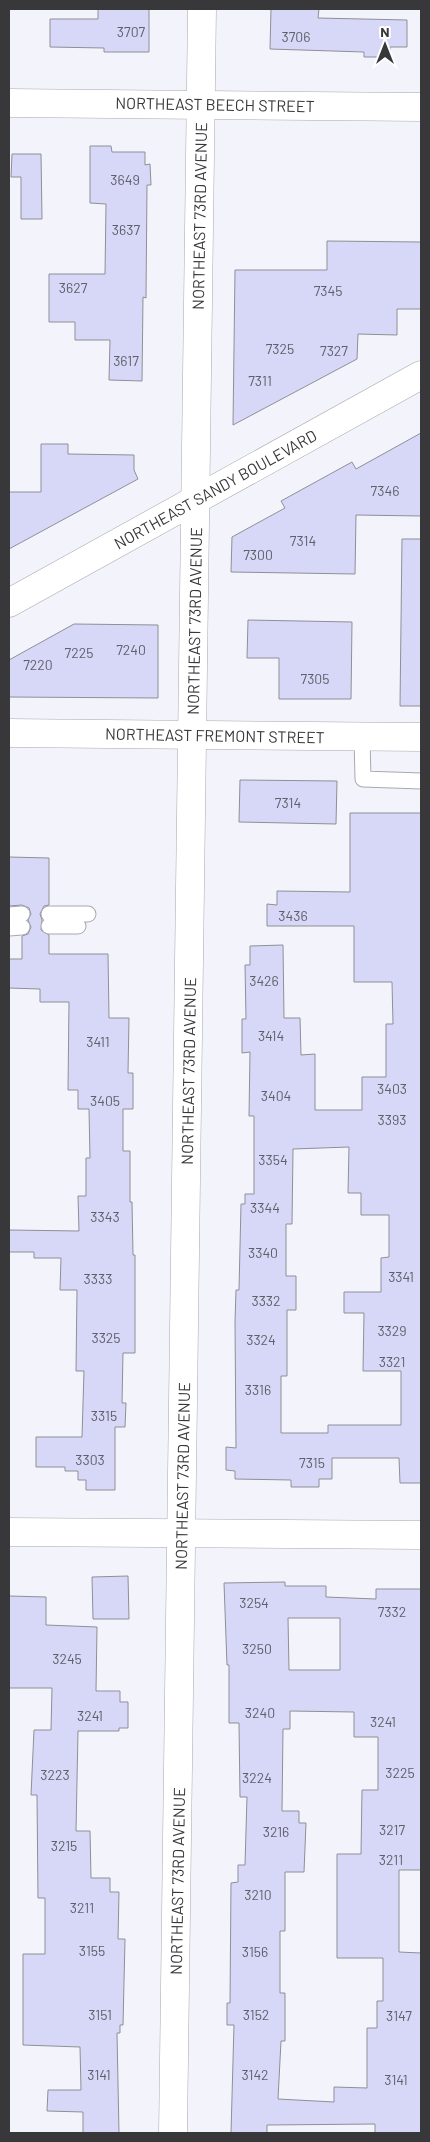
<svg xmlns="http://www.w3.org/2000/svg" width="430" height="2142" font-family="Barlow,sans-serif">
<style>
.building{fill:#d7d8f8;stroke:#8f8f96;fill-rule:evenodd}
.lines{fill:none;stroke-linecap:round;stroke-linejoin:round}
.service-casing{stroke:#a8a8b0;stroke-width:17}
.minor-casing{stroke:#a8a8b0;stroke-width:29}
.tertiary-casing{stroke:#a8a8b0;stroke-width:29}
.primary-casing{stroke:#a8a8b0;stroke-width:29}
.service{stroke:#fff;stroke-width:15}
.minor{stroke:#fff;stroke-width:28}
.tertiary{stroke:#fff;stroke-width:28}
.primary{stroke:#fff;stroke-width:28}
.labels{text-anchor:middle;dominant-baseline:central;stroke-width:5;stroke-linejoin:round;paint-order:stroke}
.number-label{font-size:14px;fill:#60606a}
.street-label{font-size:16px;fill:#38383b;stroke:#fff}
</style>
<rect width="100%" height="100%" fill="#f3f3fb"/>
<g class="building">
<polygon points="98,9 149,9 149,52 104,52 104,48 50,47 50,19 98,19"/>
<polygon points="271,9 319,9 318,18 407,20 407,47 390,47 390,57 364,57 364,52 270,49"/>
<polygon points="90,146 111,146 112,152 145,152 145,165 150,164 151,185 147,185 146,298 143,297 142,381 109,380 110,340 75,340 75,322 49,322 49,274 105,274 106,204 90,203"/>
<polygon points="12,154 41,154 42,219 21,219 21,177 11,177"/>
<polygon points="327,241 421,242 421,309 397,309 397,335 358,334 357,359 233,425 235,270 327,270"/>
<polygon points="421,433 421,516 356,515 355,574 231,572 232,537 285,508 281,501 352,462 356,469"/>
<polygon points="41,444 68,444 68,454 134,455 134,470 138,479 9,549 9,492 41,492"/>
<polygon points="402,539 421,539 421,706 400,706"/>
<polygon points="248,620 352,622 351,699 279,699 279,658 247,658"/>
<polygon points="74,624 158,625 158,698 9,697 9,660"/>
<polygon points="240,780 337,781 336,824 239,822"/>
<path d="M350 813H421V1483H400L399 1458H332V1479H319V1487H291V1480L235 1479V1471L226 1470V1447L236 1448 235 1322 236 1290H239L241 1204H245V1194H254V1116H249L250 1052 242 1053V1019H246L245 965H250V946L283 945 284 1018H300L301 1055 315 1054V1110H362V1077H386V1024H393L392 982H354V926H267V904L277 905V891L350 892ZM349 1147 348 1193H361V1215H389V1257L381 1258V1292H344V1313H364L363 1371H401V1425H328V1433H281V1376H287V1310H296V1276H286V1224H292L293 1149Z"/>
<polygon points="9,857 49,858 49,905 44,906 40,914 42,920 41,930 49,935 49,954 108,954 109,1018 129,1018 128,1073 133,1073 133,1109 123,1109 123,1151 130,1151 130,1202 132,1202 133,1255 135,1255 135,1353 123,1353 122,1403 126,1403 125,1427 115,1427 115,1490 86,1490 86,1480 78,1480 78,1471 65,1471 65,1467 36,1467 36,1437 82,1437 84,1371 76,1371 77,1290 60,1290 61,1258 34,1258 34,1252 9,1252 9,1230 79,1231 78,1196 86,1196 86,1158 90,1158 89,1109 78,1109 78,1090 68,1090 69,1002 40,1002 40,989 9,988 9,959 22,959 22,936 28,934 31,927 28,920 31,914 29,908 22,905 9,906"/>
<polygon points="128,1576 129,1619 93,1619 92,1577"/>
<path d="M285 1582V1586H326V1597L376 1599V1589H421V1870H399V1952L421 1953V2133H375V2124L267 2125V2133H231L234 2025H227V2003H230L231 1883 238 1882V1865H245L247 1797H240L239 1723H229V1665H227L224 1583ZM288 1618H340V1670H289ZM290 1711 354 1712V1737H378V1790H362L361 1854H337V1958H383V2001H377V2028H367V2088L334 2087V2102L278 2099 281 2041H285V1993H280V1931H285V1872H304L306 1823H299V1811H282L283 1729H290Z"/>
<polygon points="9,1596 46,1597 46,1625 97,1627 96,1691 120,1691 120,1702 128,1702 128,1728 119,1728 119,1731 78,1731 76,1831 90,1831 91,1878 110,1878 110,1892 119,1892 118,1939 125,1939 123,2025 120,2025 120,2033 117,2033 119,2133 83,2133 83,2112 47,2111 48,2090 81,2090 80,2047 23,2045 23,1954 45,1954 45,1898 38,1898 37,1795 31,1795 34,1730 51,1730 52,1688 9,1688"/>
</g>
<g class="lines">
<g class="service-casing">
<g id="service">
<polyline points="362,737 363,779 421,781"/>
<polyline points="49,914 88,914"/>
<polyline points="9,915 22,914"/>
<polyline points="49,926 78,926"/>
<polyline points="9,928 22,927"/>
</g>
</g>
<g class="minor-casing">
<g id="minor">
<polyline points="9,103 421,107"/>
<polyline points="9,1532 421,1535"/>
<polyline points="173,2133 202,9"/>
</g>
</g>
<g class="tertiary-casing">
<polyline id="tertiary" points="9,733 421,737"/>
</g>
<g class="primary-casing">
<polyline id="primary" points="9,603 421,375"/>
</g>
<use href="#service" class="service"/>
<use href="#minor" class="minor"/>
<use href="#tertiary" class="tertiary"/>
<use href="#primary" class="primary"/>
</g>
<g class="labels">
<g class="number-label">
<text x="131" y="31">3707</text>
<text x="296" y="36">3706</text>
<text x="125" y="179">3649</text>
<text x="126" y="229">3637</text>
<text x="73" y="287">3627</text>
<text x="328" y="290">7345</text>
<text x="280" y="348">7325</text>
<text x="334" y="350">7327</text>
<text x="126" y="360">3617</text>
<text x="260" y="380">7311</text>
<text x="385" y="490">7346</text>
<text x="303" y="540">7314</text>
<text x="258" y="554">7300</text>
<text x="131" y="649">7240</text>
<text x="79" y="652">7225</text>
<text x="38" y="664">7220</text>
<text x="315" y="678">7305</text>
<text x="288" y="802">7314</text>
<text x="293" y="915">3436</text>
<text x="264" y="980">3426</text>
<text x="271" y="1035">3414</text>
<text x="98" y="1041">3411</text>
<text x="392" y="1088">3403</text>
<text x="276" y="1095">3404</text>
<text x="105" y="1100">3405</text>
<text x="392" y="1119">3393</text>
<text x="273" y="1159">3354</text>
<text x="265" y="1207">3344</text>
<text x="105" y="1216">3343</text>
<text x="263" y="1252">3340</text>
<text x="401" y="1276">3341</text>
<text x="98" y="1278">3333</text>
<text x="266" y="1300">3332</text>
<text x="392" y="1330">3329</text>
<text x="106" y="1337">3325</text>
<text x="261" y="1339">3324</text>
<text x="392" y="1361">3321</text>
<text x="258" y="1389">3316</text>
<text x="104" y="1415">3315</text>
<text x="90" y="1459">3303</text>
<text x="312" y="1462">7315</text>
<text x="254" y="1602">3254</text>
<text x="392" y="1611">7332</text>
<text x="257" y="1648">3250</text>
<text x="67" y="1658">3245</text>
<text x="260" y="1712">3240</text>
<text x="90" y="1715">3241</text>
<text x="383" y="1721">3241</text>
<text x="400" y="1772">3225</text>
<text x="55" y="1774">3223</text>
<text x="257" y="1777">3224</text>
<text x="392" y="1829">3217</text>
<text x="276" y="1831">3216</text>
<text x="64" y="1845">3215</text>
<text x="391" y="1859">3211</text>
<text x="258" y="1894">3210</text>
<text x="82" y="1907">3211</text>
<text x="92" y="1950">3155</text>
<text x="255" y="1951">3156</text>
<text x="100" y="2014">3151</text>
<text x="256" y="2014">3152</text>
<text x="399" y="2015">3147</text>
<text x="99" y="2074">3141</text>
<text x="255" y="2074">3142</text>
<text x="396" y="2079">3141</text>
</g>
<g class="street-label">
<text transform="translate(215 104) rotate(1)">NORTHEAST BEECH STREET</text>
<text transform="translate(199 216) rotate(-89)">NORTHEAST 73RD AVENUE</text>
<text transform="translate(215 489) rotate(-29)">NORTHEAST SANDY BOULEVARD</text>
<text transform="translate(194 621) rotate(-89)">NORTHEAST 73RD AVENUE</text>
<text transform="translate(215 735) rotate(1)">NORTHEAST FREMONT STREET</text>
<text transform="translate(188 1071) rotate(-89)">NORTHEAST 73RD AVENUE</text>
<text transform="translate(182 1476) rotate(-89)">NORTHEAST 73RD AVENUE</text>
<text transform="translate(177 1881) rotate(-89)">NORTHEAST 73RD AVENUE</text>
</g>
</g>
<rect width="430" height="2142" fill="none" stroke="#38383b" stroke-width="20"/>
<g transform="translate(385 45)" stroke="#ffffff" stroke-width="4" paint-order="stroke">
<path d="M0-4L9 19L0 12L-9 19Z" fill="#38383b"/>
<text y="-8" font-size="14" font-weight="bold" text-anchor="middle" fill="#38383b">N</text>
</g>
</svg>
